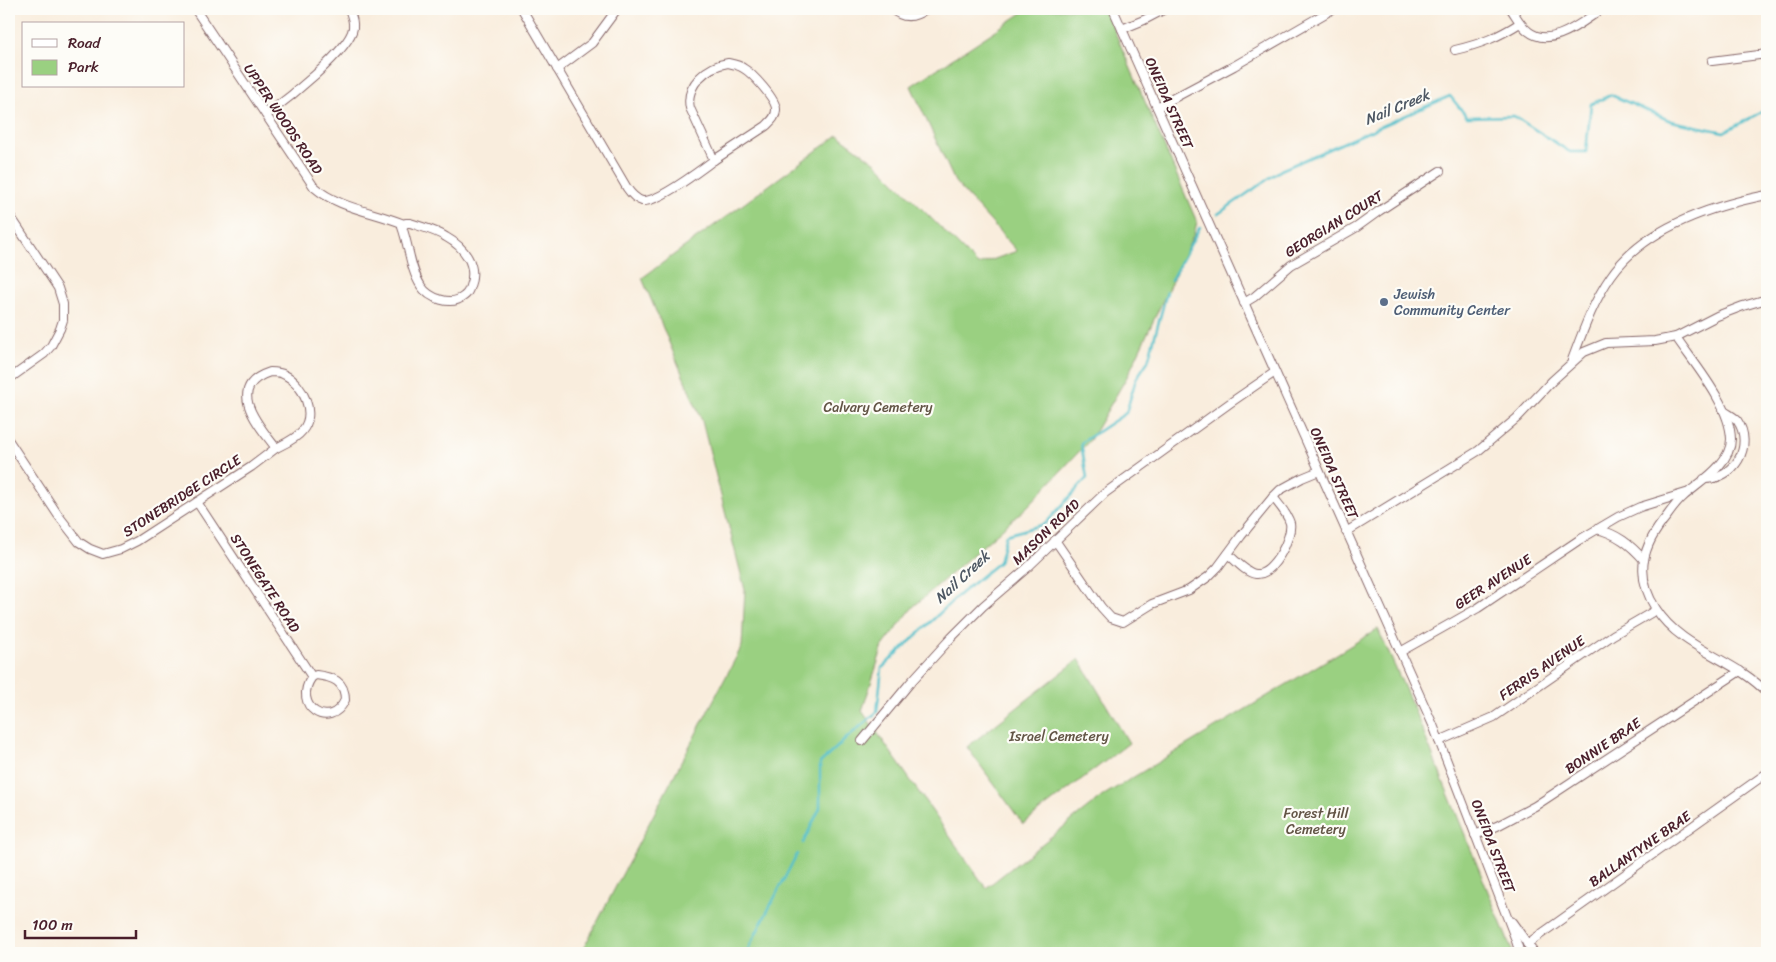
<svg xmlns="http://www.w3.org/2000/svg" width="1776" height="962" font-family="Sriracha,sans-serif">
<style>
.green{fill:#9ad081;stroke:#727856}
.lines{fill:none;stroke-linecap:round;stroke-linejoin:round}
.stream{stroke:#53c0cb;stroke-width:2.5}
.minor-casing{stroke:#876769;stroke-width:10}
.minor{stroke:#fff;stroke-width:8}
.service-dot{fill:#5c6f8a;stroke:#fdfcf7;stroke-width:2}
.labels{text-anchor:middle;dominant-baseline:central;stroke-width:4.5;stroke-linejoin:round;paint-order:stroke}
.street-label{font-size:14px;fill:#4a1f2b;stroke:#fdfcf7}
.service-label{font-size:14px;fill:#4e5e75;stroke:#fdfcf7;text-anchor:start}
.park-label{font-size:14px;fill:#625445;stroke:#fdfcf7}
.water-label{font-size:15px;font-style:italic;fill:#4d5763;stroke:#fdfcf7}
</style>
<rect width="100%" height="100%" fill="#fdfcf7"/>
<filter id="ink" filterUnits="userSpaceOnUse"><feTurbulence type="fractalNoise" baseFrequency=".02" numOctaves="2"/><feDisplacementMap in="SourceGraphic" scale="10" xChannelSelector="R" yChannelSelector="G"/><feConvolveMatrix kernelMatrix="1 2 1 2 8 2 1 2 1" color-interpolation-filters="sRGB"/></filter>
<filter id="wash" filterUnits="userSpaceOnUse"><feTurbulence type="fractalNoise" baseFrequency=".0096" numOctaves="4" result="noise"/><feDisplacementMap in="SourceGraphic" scale="20" xChannelSelector="R" yChannelSelector="G"/><feGaussianBlur stdDeviation="1.12" result="paint"/><feColorMatrix in="noise" values="0 0 0 0 0 0 0 0 0 0 0 0 0 0 0 0 0 1.4 0 .05"/><feComposite in="paint" operator="in"/></filter>
<g filter="url(#wash)">
<rect width="100%" height="100%" fill="#f9eddd"/>
<g class="green">
<polygon points="1028,9 1105,9 1197,222 1194,234 1128,375 1090,440 1027,507 913,607 883,646 862,711 986,888 1104,795 1378,629 1411,702 1513,953 581,953 742,646 745,590 702,421 642,278 838,135 877,164 978,265 1017,251 955,182 911,86"/>
<polygon points="1079,659 1129,743 1023,824 967,747"/>
</g>
<g class="lines">
<g class="stream">
<polyline points="1218,214 1281,170 1450,96 1467,117 1514,116 1570,152 1586,152 1591,104 1611,95 1671,121 1724,132 1767,109"/>
<polyline points="1171,280 1200,227"/>
<polyline points="803,843 820,808 820,763 848,737 877,712 882,668 961,593 999,562 1006,535 1045,524 1087,478 1081,443 1126,413 1136,379 1148,361 1167,292"/>
<polyline points="746,953 797,854"/>
</g>
</g>
</g>
<g filter="url(#ink)">
<g class="lines">
<g class="minor-casing">
<g id="minor">
<path d="M195 9 314 187C338 208 375 212 404 224"/>
<path d="M522 9 627 188C631 194 636 199 642 201 658 203 700 170 714 160"/>
<path d="M892 9C903 19 914 18 926 9"/>
<polyline points="1113,9 1433,725 1514,935 1520,953"/>
<path d="M1511 9C1516 16 1520 25 1528 31 1551 50 1583 21 1602 9"/>
<polyline points="1122,29 1144,20 1165,9"/>
<path d="M1455 50C1481 44 1498 37 1520 23"/>
<polyline points="1712,61 1767,54"/>
<path d="M728 63C733 64 739 65 743 68 752 73 777 100 776 110 776 117 771 121 766 126L714 160 690 108C685 85 707 66 728 63Z"/>
<polyline points="557,69 592,43 617,9"/>
<polyline points="1157,107 1234,66 1333,9"/>
<path d="M266 115C285 101 350 50 353 28 354 21 351 14 349 9"/>
<polyline points="9,214 58,288 63,304 63,320 60,329 51,346 44,354 9,379"/>
<path d="M406 223H410C422 227 435 230 446 237 464 247 478 265 470 286 469 290 467 294 464 296 451 307 429 298 421 286 410 269 409 246 402 227Z"/>
<polyline points="1244,303 1254,297 1291,265 1357,227 1379,211 1440,171"/>
<path d="M1676 337C1695 365 1730 405 1731 439 1731 464 1700 482 1684 496 1677 502 1672 509 1667 516 1642 546 1634 574 1656 609 1682 650 1736 659 1767 693"/>
<path d="M1572 360C1583 331 1593 302 1611 276 1645 227 1711 206 1767 195"/>
<path d="M270 372C275 372 280 372 285 375 303 384 317 414 302 431 296 439 284 444 276 448 259 426 224 387 270 372Z"/>
<polyline points="9,441 58,515 79,542 90,549 103,554 121,549 137,541 251,467 276,448"/>
<path d="M1704 479C1734 480 1755 446 1737 420 1733 416 1728 414 1724 411"/>
<polyline points="197,502 312,677"/>
<path d="M1597 529C1617 534 1630 544 1644 560"/>
<polyline points="1346,532 1478,451 1517,418 1552,381 1584,352 1606,343 1655,341 1676,337 1717,316 1743,306 1767,299"/>
<polyline points="1055,540 1101,607 1111,618 1123,622 1152,604 1189,590 1208,577 1218,567 1241,536 1273,497 1280,490 1302,478 1319,471"/>
<path d="M1228 554C1236 561 1246 573 1256 574 1273 576 1293 536 1290 523 1287 513 1279 505 1273 497"/>
<polyline points="1400,652 1478,608 1579,540 1618,517 1640,507 1686,493"/>
<path d="M316 675C333 677 345 681 345 700 330 732 291 706 312 677Z"/>
<polyline points="862,741 910,683 951,638 983,606 1027,568 1105,493 1230,403 1275,372"/>
<polyline points="1439,741 1494,717 1613,635 1656,610"/>
<polyline points="1475,835 1497,826 1535,806 1740,671"/>
<polyline points="1512,922 1534,953"/>
<polyline points="1527,944 1767,773"/>
</g>
</g>
<use href="#minor" class="minor"/>
</g>
</g>
<circle class="service-dot" cx="1384" cy="302" r="5"/>
<g class="labels">
<g class="street-label">
<text transform="translate(1169 103) rotate(66)">ONEIDA STREET</text>
<text transform="translate(283 119) rotate(56)">UPPER WOODS ROAD</text>
<text transform="translate(1334 224) rotate(-32)">GEORGIAN COURT</text>
<text transform="translate(1334 473) rotate(66)">ONEIDA STREET</text>
<text transform="translate(182 496) rotate(-33)">STONEBRIDGE CIRCLE</text>
<text transform="translate(1046 532) rotate(-44)">MASON ROAD</text>
<text transform="translate(1493 582) rotate(-33)">GEER AVENUE</text>
<text transform="translate(265 583) rotate(57)">STONEGATE ROAD</text>
<text transform="translate(1542 668) rotate(-35)">FERRIS AVENUE</text>
<text transform="translate(1603 746) rotate(-34)">BONNIE BRAE</text>
<text transform="translate(1493 846) rotate(69)">ONEIDA STREET</text>
<text transform="translate(1640 849) rotate(-35)">BALLANTYNE BRAE</text>
</g>
<g class="service-label">
<text x="1394" y="294">Jewish<tspan x="1394" dy="16">Community Center</tspan></text>
</g>
<g class="park-label">
<text x="878" y="407">Calvary Cemetery</text>
<text x="1059" y="736">Israel Cemetery</text>
<text x="1316" y="813">Forest Hill<tspan x="1316" dy="16">Cemetery</tspan></text>
</g>
<g class="water-label">
<text transform="translate(1397 107) rotate(-23)">Nail Creek</text>
<text transform="translate(962 577) rotate(-43)">Nail Creek</text>
</g>
</g>
<rect width="1776" height="962" fill="none" stroke="#fdfcf7" stroke-width="30"/>
<rect x="22" y="22" width="162" height="65" fill="#fdfcf7" stroke="#b5a4a5"/>
<rect x="32" y="39" width="25" height="8" fill="#ffffff" stroke="#b5a4a5"/>
<text x="68" y="48" font-size="15" fill="#4a1f2b">Road</text>
<rect x="32" y="60" width="25" height="15" fill="#9ad081" stroke="#b5a4a5"/>
<text x="68" y="72" font-size="15" fill="#4a1f2b">Park</text>
<path d="M25 930v8h111v-8" fill="none" stroke="#4a1f2b" stroke-width="2.5"/>
<text x="32" y="930" font-size="15" fill="#4a1f2b" stroke="#fdfcf7" stroke-width="4" paint-order="stroke">100 m</text>
</svg>
